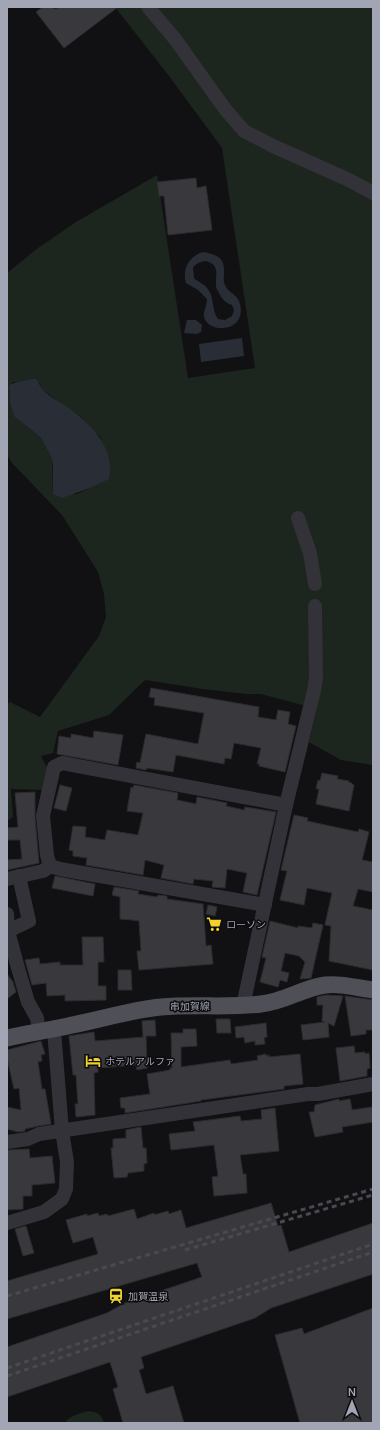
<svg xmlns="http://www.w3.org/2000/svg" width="380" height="1430" font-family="Manrope,'Noto Sans JP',sans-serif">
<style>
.green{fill:#1d251f;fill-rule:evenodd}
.water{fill:#282d36;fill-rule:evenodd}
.building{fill:#39393d;stroke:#2c2b2f}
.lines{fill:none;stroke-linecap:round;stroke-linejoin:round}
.minor{stroke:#323238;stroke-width:14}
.major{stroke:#4e4f57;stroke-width:17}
.rail{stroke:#494a51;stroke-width:3;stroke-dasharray:5 4;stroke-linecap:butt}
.labels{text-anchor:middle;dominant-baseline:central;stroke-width:3;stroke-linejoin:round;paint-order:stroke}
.poi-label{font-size:10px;fill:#a2a5b3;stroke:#0c0c0e;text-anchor:start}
.street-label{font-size:10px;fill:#a2a5b3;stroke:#0c0c0e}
</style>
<rect width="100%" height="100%" fill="#111113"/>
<g class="green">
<path d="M115 7H373V765L341 760 309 742 317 709 261 694H246L203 689 145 680 109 715 58 731 53 753 41 756 48 769 43 790 11 789 13 817 7 821V705L10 702 40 717 99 636 106 617 104 594 98 572 62 515 12 463 7 455V273L38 248 76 222 157 175 188 378 255 368 222 148 169 76ZM30 379 39 383 44 391 81 417 100 437 107 453 90 488 77 494H53L52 459 41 438 20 421 10 401 9 386 13 382 18 383Z"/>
<path d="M88 1411C97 1412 102 1414 104 1423H65C69 1415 80 1414 88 1411Z"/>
</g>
<g class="water">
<path d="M203 252C217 255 225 257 224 273 224 277 223 282 225 285 228 293 238 294 240 304 247 333 208 334 204 317 203 312 207 305 207 299L198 290 186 283C182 269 189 256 203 252ZM205 261C221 264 215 275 216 287 217 291 220 294 222 298 225 302 227 303 232 305L234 310 232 316 225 320 218 319C211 309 215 297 207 288 204 284 198 282 194 278L193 267 198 263Z"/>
<polygon points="187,320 196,320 202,325 201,332 197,334 184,333"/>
<polygon points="242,338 244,356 201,362 199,344"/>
<path d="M30 379H36C39 383 41 388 45 392 50 397 59 401 66 406 89 422 116 447 109 479L90 488 62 498 53 494V467L52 459 41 438 14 416 10 401 9 386 11 384Z"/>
</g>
<g class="building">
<polygon points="43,7 50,7 56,9 59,7 118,7 64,48 36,12"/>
<polygon points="196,178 197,188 206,186 212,230 168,235 164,196 159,196 157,182"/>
<polygon points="151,688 259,707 258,717 276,720 278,710 290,712 288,724 296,726 285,772 259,766 260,764 257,764 261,748 234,743 231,759 225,758 224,764 176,755 173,772 147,768 146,770 136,768 137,762 140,763 146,734 198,744 204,713 154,705 155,698 149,697"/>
<polygon points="94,731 123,735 118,765 57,754 59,736 71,738 71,734 93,738"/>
<polygon points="322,773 338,776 337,779 349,781 348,782 352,783 351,784 354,785 349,811 316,804 319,789 316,789 318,780 320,781"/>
<polygon points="60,785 72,788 66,811 54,808"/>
<polygon points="134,785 178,793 177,800 196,804 197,797 227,803 226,806 244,810 245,807 276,812 257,895 243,892 247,873 227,869 225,888 212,887 213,881 194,879 193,884 161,878 164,865 145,860 143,875 86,865 87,858 73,856 73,851 69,850 73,826 86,827 85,837 105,840 107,830 138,835 143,813 127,811 131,787 133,788"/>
<polygon points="35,792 35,817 39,863 7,870 7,860 22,859 20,840 7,840 7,828 18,827 15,793"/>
<polygon points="294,815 308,818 307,821 358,832 359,829 369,832 362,860 373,862 373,892 358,889 353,906 373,910 373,970 329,961 331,926 325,925 332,893 307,888 304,905 280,900 287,871 281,870"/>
<polygon points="55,876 95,884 93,896 52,888"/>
<polygon points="114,887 139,891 138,894 157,897 158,895 167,896 167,899 203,904 206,946 211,945 213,964 139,970 137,951 141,951 139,921 132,920 120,919 120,897 112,895"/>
<polygon points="208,905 217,907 215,916 206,914"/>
<polygon points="270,921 298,928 298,926 312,928 313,923 323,925 311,978 300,979 305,962 299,956 285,953 281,971 289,973 287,982 280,980 278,987 260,982 266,958 262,957"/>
<polygon points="82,937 103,937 104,962 98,962 98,986 106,986 106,1000 65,1001 65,995 47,996 46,983 32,985 25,960 39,958 40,964 60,962 60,965 83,965"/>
<polygon points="118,970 131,970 132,990 118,990"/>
<polygon points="7,974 13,982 16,992 7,999"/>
<polygon points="326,995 343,996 334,1026 328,1023 329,1037 303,1040 301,1025 325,1022 322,1021 323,1005 317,1005 317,997"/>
<polygon points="345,996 373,1000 373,1030 366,1030 366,1034 351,1036"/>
<polygon points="216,1019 230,1019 231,1033 217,1033"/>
<polygon points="155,1020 156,1036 146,1036 147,1068 137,1070 136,1065 98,1068 98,1072 94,1073 95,1115 76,1117 75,1104 78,1104 76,1075 73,1075 69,1036 94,1032 95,1041 144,1037 143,1037 142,1021"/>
<polygon points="266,1023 267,1037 264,1038 265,1044 255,1045 255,1041 245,1043 244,1037 236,1038 235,1027"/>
<polygon points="183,1029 196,1029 197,1046 181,1047 181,1067 230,1060 231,1064 258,1060 257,1056 266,1054 266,1056 269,1055 269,1057 300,1054 303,1084 284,1086 284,1089 201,1100 201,1101 125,1113 125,1108 121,1108 120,1098 150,1094 147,1074 170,1070 170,1068 172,1068 171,1033 183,1033"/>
<polygon points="41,1041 45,1054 41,1055 42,1061 38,1062 42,1089 45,1089 51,1124 38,1126 25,1129 25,1131 18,1132 7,1129 7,1107 21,1110 19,1088 14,1089 7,1058 7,1050"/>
<polygon points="354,1046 355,1053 365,1052 365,1054 369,1053 370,1068 367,1069 367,1076 340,1081 336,1048"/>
<polygon points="339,1099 339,1101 350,1099 352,1110 372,1107 373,1122 342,1127 343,1132 315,1137 309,1112 314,1112 315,1105"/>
<polygon points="275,1108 279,1151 240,1155 243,1174 246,1174 247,1193 214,1196 212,1177 218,1176 214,1145 171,1150 169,1134 195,1131 193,1122 240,1116 241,1121 262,1119 261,1110"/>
<polygon points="141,1127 143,1148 146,1148 147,1163 144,1164 144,1171 128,1173 127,1177 114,1178 111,1148 113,1148 113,1139 126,1138 126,1130"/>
<polygon points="29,1149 30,1158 52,1156 55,1183 32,1185 32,1196 23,1196 23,1209 7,1210 7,1150"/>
<polygon points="271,1203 278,1226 281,1225 289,1252 373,1223 373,1274 271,1308 255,1318 141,1357 144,1368 139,1370 146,1394 173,1386 184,1423 123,1423 113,1389 118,1387 110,1362 7,1397 7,1347 107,1313 125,1303 202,1277 197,1263 7,1319 7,1281 98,1254 93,1237 73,1243 66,1220 87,1214 87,1216 98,1213 99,1216 107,1214 108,1216 134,1209 137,1219 154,1213 154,1215 168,1211 169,1214 181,1210 186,1228"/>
<polygon points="26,1226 34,1253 23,1256 15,1229"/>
<polygon points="373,1308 373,1423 300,1423 275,1335 302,1328 304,1334"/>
</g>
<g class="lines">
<g class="minor">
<polyline points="148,7 175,39 225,109 244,131 273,146 349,180 373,193"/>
<polyline points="298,518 310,553 315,584"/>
<polyline points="50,866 47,855 43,816 54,767 62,763 286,805"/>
<polyline points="50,866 60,869 265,905"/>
<polyline points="7,879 43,871 50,866"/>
<polyline points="7,914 8,931 18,968 28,1002 37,1018 39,1031"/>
<polyline points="8,931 29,921 19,876"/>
<polyline points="243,1006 286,805 314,691 316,678 315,606"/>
<polyline points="7,1142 28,1139 39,1134 308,1094 318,1094 373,1084"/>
<polyline points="7,1223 44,1212 62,1199 66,1189 67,1162 62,1131 54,1030"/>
</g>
<path class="major" d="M7 1038C29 1033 51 1030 72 1025 102 1019 131 1010 161 1007 195 1004 228 1008 261 1004 284 1002 303 988 325 985 340 983 358 988 373 990"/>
<g class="rail">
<polyline points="185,1250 373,1195"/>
<polyline points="7,1296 373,1189"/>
<polyline points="7,1368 373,1244"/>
<polyline points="7,1376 373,1252"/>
</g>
</g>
<defs>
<g id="supermarket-bare" transform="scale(1.2)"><path d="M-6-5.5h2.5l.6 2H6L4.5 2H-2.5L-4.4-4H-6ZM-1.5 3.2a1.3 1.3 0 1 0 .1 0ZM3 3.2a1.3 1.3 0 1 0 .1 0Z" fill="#f1d12b" stroke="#0c0c0e" stroke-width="2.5" paint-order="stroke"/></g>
<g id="hotel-bare" transform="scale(1.2)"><path d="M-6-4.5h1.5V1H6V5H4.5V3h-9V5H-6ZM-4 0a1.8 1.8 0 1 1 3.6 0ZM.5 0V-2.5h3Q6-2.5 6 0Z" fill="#f1d12b" stroke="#0c0c0e" stroke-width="2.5" paint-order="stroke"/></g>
<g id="station-bare" transform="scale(1.2)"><path d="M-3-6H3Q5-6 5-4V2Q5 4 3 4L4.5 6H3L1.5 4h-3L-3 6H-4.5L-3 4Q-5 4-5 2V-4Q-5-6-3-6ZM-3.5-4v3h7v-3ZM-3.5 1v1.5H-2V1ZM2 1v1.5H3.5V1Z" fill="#f1d12b" stroke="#0c0c0e" stroke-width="2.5" paint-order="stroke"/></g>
</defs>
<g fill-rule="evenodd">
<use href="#supermarket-bare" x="214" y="924"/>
<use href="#hotel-bare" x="93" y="1061"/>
<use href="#station-bare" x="116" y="1296"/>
</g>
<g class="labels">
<g class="poi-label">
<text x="226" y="924">ローソン</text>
<text x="105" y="1061">ホテルアルファ</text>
<text x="128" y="1296">加賀温泉</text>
</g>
<g class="street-label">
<text transform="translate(190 1006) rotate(-1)">串加賀線</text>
</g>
</g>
<rect width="380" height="1430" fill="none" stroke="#a2a5b3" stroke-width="16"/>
<g transform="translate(352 1402)" stroke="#0c0c0e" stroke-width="3" paint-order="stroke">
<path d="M0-3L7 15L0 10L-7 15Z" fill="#a2a5b3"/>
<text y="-6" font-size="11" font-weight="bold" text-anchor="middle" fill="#a2a5b3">N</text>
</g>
</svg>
